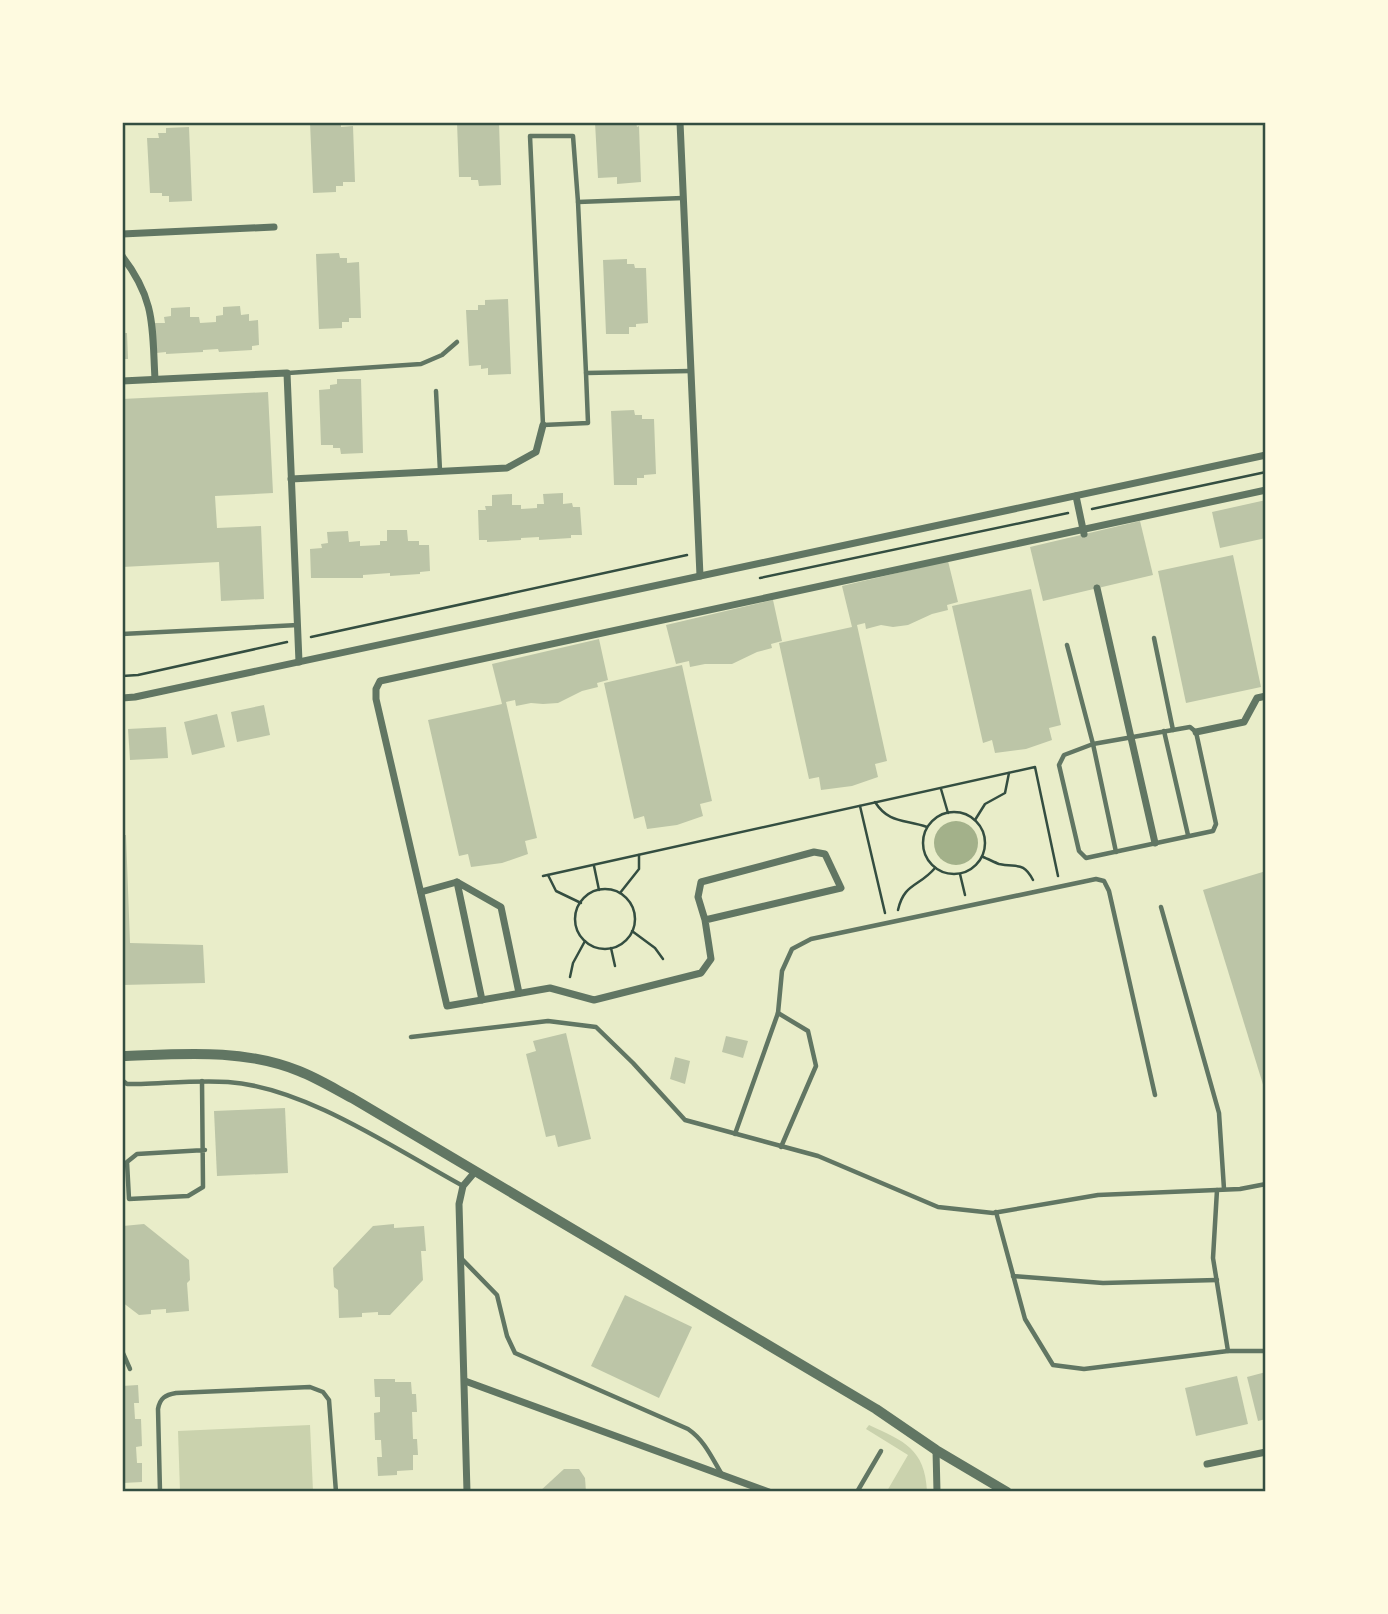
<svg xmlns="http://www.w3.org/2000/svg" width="1388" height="1614" font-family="'Fira Sans',sans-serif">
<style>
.green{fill:#cad2ad}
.water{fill:#a3b18a}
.building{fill:#bcc5a7}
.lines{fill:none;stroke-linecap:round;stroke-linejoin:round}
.path{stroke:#344e41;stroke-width:2.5}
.service{stroke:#617663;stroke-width:4.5}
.minor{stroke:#617663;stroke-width:7}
.tertiary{stroke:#617663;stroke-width:10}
.neatline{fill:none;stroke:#344e41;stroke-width:2.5}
</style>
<rect width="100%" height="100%" fill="#e9edc9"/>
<g class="green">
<polygon points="310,1425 313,1491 180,1491 178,1431"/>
<path d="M869 1425C904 1441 925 1449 927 1491H887L908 1455 866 1429Z"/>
</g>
<circle class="water" cx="956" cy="843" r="22"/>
<g class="building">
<polygon points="310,122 341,122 341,127 353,126 355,182 343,182 343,186 336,186 336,192 313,193"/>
<polygon points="457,122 499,122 501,185 479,186 478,180 471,180 471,177 459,177"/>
<polygon points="595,122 636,122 637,127 639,126 641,182 617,184 617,177 598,178"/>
<polygon points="189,127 192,201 169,202 169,196 162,196 162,193 150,193 147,138 159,138 158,133 166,133 166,128"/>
<polygon points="339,253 340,258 347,258 347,263 359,262 361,318 349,318 349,322 342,322 342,328 319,329 316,254"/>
<polygon points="627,259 627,264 634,264 635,268 646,268 648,323 636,324 636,327 629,327 629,334 606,334 603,260"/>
<polygon points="508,299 511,374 488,375 488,368 481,369 481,365 469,366 466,310 478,310 478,305 485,305 485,300"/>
<polygon points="240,306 241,315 249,314 249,321 258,320 259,345 252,346 252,350 219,352 218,349 203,350 203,352 166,354 166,352 156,353 154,323 165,323 164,317 171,316 171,308 190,307 190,317 199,317 200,323 216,322 216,316 223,315 223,307"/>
<polygon points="122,333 127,333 128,359 122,359"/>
<polygon points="337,379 361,379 363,453 341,454 340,448 333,448 333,445 321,445 319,390 330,389 330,385 337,384"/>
<polygon points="268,392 273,493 215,496 217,528 261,526 264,599 221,601 219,562 122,567 122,399"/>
<polygon points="634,410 635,415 642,415 642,419 654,419 656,474 644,475 644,478 637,478 637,485 614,485 611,411"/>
<polygon points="563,493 563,504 572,503 573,507 580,507 582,535 571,535 571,538 539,540 539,537 521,538 521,540 487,542 487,540 479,540 478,510 486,510 485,506 492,506 492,495 512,494 512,505 521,505 521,509 537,508 537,504 544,504 543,494"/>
<polygon points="1266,500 1266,538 1220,548 1212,512"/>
<polygon points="1140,521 1153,575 1043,601 1030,547"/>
<polygon points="387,530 407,530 408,541 419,541 419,545 429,545 430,571 420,572 420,574 390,576 390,573 363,575 363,578 311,578 310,549 322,548 321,544 328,543 327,532 348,531 349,542 360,541 360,546 380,545 380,541 387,541"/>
<polygon points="1233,555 1261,687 1186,703 1158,571"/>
<polygon points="948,561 958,602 947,605 948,610 932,614 908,625 893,627 881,625 866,629 865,623 857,625 887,761 875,764 878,777 852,786 821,790 819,777 809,779 779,643 852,627 842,586"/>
<polygon points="1031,589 1061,725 1049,728 1052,740 1026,749 995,753 992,740 983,743 952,606"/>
<polygon points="773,600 782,641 771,644 772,648 757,652 732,664 705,664 690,667 689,661 676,664 666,625"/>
<polygon points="599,639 608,680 597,683 598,687 582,691 558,703 543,704 531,703 516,706 515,700 506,702 537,838 525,841 528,854 502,863 471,867 468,854 459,856 428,720 502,704 492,664"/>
<polygon points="682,665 712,801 700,804 703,816 677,825 647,829 644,816 634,819 604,683"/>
<polygon points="264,705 270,735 237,742 231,712"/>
<polygon points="217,714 225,747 192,755 184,722"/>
<polygon points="166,727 168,758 130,760 128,729"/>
<polygon points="122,835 126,835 130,943 203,945 205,983 122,985"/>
<polygon points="1266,871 1266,1091 1265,1091 1203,890"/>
<polygon points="566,1033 591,1139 558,1147 555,1135 546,1137 526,1054 536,1051 533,1041"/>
<polygon points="726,1036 748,1041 743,1058 722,1052"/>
<polygon points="675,1057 690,1061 685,1084 670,1079"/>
<polygon points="285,1108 288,1173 217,1176 214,1111"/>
<polygon points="144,1224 189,1260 190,1280 187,1283 189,1311 166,1313 166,1309 151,1310 151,1314 139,1315 122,1302 123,1226"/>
<polygon points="394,1224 394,1228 424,1226 426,1251 421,1251 423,1280 390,1315 378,1315 378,1312 362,1313 362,1317 339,1318 338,1290 334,1287 333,1268 373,1226"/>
<polygon points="625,1295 692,1327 659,1398 591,1366"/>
<polygon points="1266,1372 1266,1419 1258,1421 1247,1377"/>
<polygon points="1237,1376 1248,1424 1196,1436 1185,1388"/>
<polygon points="374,1379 395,1379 395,1382 411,1382 412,1394 416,1394 417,1412 412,1412 413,1439 417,1439 418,1455 413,1455 413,1470 397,1471 397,1475 378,1476 377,1457 382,1457 381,1440 375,1440 374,1413 380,1412 380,1397 375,1397"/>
<polygon points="138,1385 139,1403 134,1403 135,1419 141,1419 142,1446 136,1447 137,1463 142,1463 142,1482 123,1483 122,1386"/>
<polygon points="564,1469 579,1469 585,1478 586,1492 539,1492"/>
</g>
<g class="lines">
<g class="path">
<polyline points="1092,509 1266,472"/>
<polyline points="760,578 1068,513"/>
<polyline points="311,637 687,555"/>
<polyline points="122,676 138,675 287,642"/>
<polyline points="941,789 948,813"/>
<path d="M875 802C889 824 905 819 927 827"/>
<polyline points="860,806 885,913"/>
<circle cx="954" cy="843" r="31"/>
<polyline points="975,820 985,804 1005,793 1009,773"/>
<path d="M983 857C988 859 994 862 999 864 1017 868 1023 861 1033 880"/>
<polyline points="594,866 599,890"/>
<polyline points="960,874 965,895"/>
<polyline points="548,875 556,891 581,903"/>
<polyline points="543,876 1035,767 1058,876"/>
<circle cx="605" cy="919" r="30"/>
<polyline points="620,893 639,869 639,855"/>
<path d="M898 910C904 883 919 887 935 868"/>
<polyline points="632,931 655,948 663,959"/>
<polyline points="611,948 615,966"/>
<polyline points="570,977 573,963 585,941"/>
</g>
<g class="service">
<polyline points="683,198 578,202 573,136 530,136 543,425 588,423 586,373 690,371"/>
<polyline points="578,202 586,373"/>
<polyline points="288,373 421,364 442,355 457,342"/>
<polyline points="436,391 440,471"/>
<polyline points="122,634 298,625"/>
<polyline points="1154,638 1173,730"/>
<polyline points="1067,645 1093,744 1116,852"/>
<polygon points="1190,727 1196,732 1216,824 1213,831 1086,858 1079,851 1059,765 1064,755 1093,744"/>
<polyline points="1164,731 1188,835"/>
<polyline points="1161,907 1219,1113 1224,1189"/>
<polyline points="778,1013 808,1031 816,1066 781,1147"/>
<polyline points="411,1037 548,1021 596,1027 633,1063 685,1120 818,1156 938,1207 993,1213 1098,1195 1240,1189 1266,1184"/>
<path d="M122 1080 127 1084H141C170 1083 199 1080 228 1082 305 1087 395 1149 463 1186"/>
<polyline points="202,1081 203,1187 188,1196 129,1199 127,1162 137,1154 205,1150"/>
<polyline points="735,1134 778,1013 782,971 792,949 811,939 1096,879 1104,881 1109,891 1155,1095"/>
<polyline points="1217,1190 1213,1258 1228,1351"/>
<polyline points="996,1212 1025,1319 1053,1365 1084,1369 1228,1351 1266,1351"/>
<path d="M460 1257 497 1295 507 1336 515 1353 688 1429C704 1440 711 1456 721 1473"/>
<polyline points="1013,1276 1103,1283 1217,1280"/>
<polyline points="122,1351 130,1369"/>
<path d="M160 1492 158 1409C160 1398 165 1395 176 1393L310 1387 323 1392 329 1400 336 1492"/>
<polyline points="857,1492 881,1451"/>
</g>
<g class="minor">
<polyline points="680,122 700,576"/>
<polyline points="122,234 274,227"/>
<path d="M122 256C156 300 152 327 155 379"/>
<polyline points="122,381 287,373 299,662"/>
<polyline points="291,479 507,468 536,452 543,425"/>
<polyline points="1076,496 1084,534"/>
<polyline points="1097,588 1155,843"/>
<polyline points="122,698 135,697 1266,455"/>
<polyline points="1196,732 1244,722 1257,698 1266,696"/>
<polyline points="457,882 482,1000"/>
<polyline points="421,892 457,882 501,907 519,993"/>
<polyline points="705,920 698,897 701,882 814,852 825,854 841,888 705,920 711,959 701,973 594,1000 550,988 447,1006 376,699 376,689 380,681 1266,490"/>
<polyline points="465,1381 769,1492"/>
<polyline points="936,1450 937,1492"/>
<polyline points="1207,1464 1266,1452"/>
<polyline points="467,1492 459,1204 463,1186 474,1173"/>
</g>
<path class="tertiary" d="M122 1056C182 1054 242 1048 299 1071 317 1078 335 1089 352 1098L876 1409 936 1450 1007 1492"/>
</g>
<rect width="1388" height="1614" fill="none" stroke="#fefae0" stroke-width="248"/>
<rect x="124" y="124" width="1140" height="1366" class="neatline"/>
</svg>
